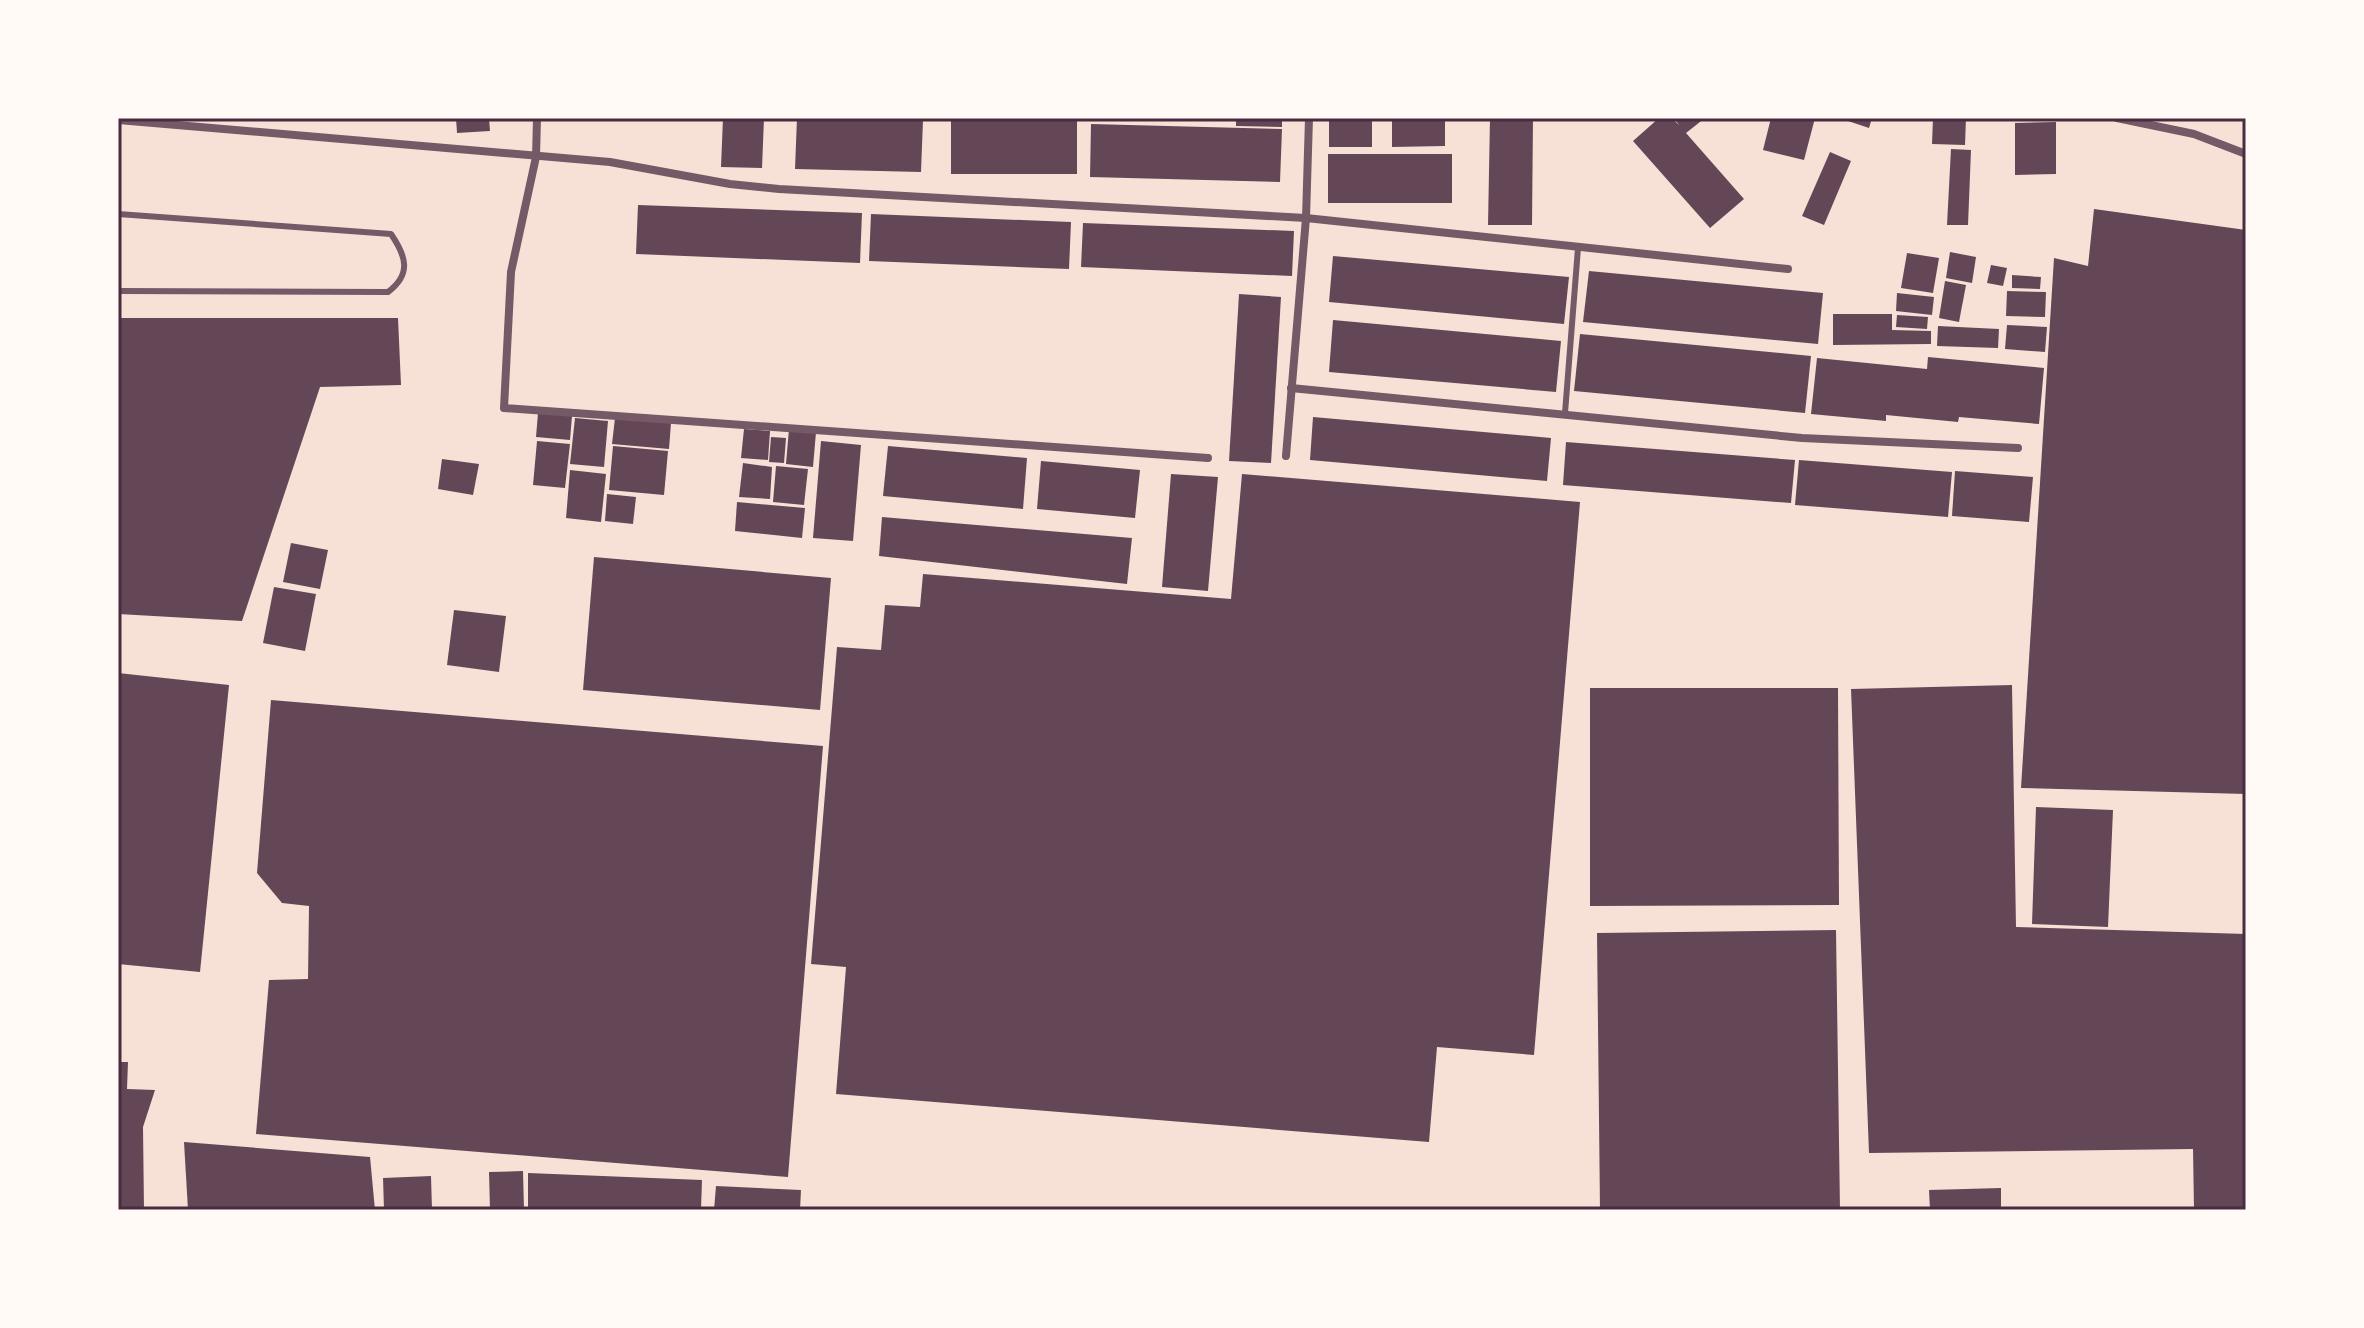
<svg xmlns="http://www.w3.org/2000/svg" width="2364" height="1328" font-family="Literata,serif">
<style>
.building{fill:#644757}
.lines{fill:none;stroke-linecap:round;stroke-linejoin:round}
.service{stroke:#755966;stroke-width:6}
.minor{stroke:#755966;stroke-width:8}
.neatline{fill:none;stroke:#4a2c40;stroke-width:3}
</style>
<rect width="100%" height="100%" fill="#f7e1d7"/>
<g class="building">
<polygon points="456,118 489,118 490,131 457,133"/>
<polygon points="723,118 764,118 762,168 721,167"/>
<polygon points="797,118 923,120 921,172 795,169"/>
<polygon points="1236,118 1282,118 1282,127 1236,126"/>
<rect x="1329" y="118" width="43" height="29"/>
<polygon points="1392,118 1445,118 1445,146 1392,147"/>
<polygon points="1490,118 1533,118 1532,225 1488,225"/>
<polygon points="1659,118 1672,118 1679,125 1674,118 1705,118 1686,133 1744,199 1710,228 1633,141"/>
<polygon points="1771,118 1815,118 1804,160 1763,150"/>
<polygon points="1839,118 1872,118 1869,128"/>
<polygon points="1933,118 1966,118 1965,145 1932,144"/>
<polygon points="951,120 1077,121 1077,174 951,174"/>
<polygon points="2056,122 2056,174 2015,175 2015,123"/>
<polygon points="1091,124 1282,129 1280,182 1090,177"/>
<polygon points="1951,149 1971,150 1968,225 1947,225"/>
<polygon points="1830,152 1851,161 1824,225 1802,216"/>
<rect x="1328" y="154" width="124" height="49"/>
<polygon points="638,205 862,213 860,263 636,254"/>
<polygon points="2094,209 2246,230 2246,794 2021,788 2054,258 2088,266"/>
<polygon points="871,214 1071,222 1069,269 869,261"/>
<polygon points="1083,223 1294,231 1292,276 1081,267"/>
<polygon points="1950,252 1976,257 1972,283 1946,278"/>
<polygon points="1907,253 1939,258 1933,293 1901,288"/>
<polygon points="1333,256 1569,277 1564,324 1329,302"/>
<polygon points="1991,265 2007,268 2003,286 1987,283"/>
<polygon points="1589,271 1823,293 1818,344 1583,322"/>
<polygon points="2012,275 2041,277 2040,289 2012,288"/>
<polygon points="1945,281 1966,285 1959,322 1939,318"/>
<polygon points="2007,291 2046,292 2045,317 2006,316"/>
<polygon points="1897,293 1934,297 1932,315 1896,311"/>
<polygon points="1239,294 1281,297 1271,463 1229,461"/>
<polygon points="1833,314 1892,314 1892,330 1931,331 1931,344 1833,345"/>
<polygon points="1897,315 1928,317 1927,329 1896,327"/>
<polygon points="118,318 398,318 401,385 320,387 242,621 118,614"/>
<polygon points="1333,320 1561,341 1556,392 1329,372"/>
<polygon points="2007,325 2047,327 2045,352 2005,349"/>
<polygon points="1938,326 1999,329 1998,348 1937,346"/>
<polygon points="1580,334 1811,356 1805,413 1574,391"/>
<polygon points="1928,357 2044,368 2039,424 1959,417 1958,422 1886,415 1886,421 1811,414 1817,358 1927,369"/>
<polygon points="538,413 572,416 570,440 536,437"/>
<polygon points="1313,417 1551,438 1547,481 1310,460"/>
<polygon points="575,418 608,421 604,467 570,464"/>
<polygon points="615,418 671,423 669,449 612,444"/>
<polygon points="744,429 770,431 768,460 741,458"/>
<polygon points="789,429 816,432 813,467 786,464"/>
<polygon points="771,437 786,438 784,463 769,462"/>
<polygon points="537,441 570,444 565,488 533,485"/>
<polygon points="821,441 861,445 853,541 813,538"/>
<polygon points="1566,442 1795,460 1791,503 1563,485"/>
<polygon points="613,446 668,451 664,495 609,490"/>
<polygon points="888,446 1027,458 1023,509 883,496"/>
<polygon points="442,459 479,464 473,495 438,489"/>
<polygon points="1799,460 1952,472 1948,517 1795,505"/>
<polygon points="1041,461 1140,470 1135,518 1037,509"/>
<polygon points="743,463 772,467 770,499 739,497"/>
<polygon points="776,466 808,469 804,505 773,502"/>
<polygon points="570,470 606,474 601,522 566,518"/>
<polygon points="1955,471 2033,477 2029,522 1952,516"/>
<polygon points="1171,474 1218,477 1208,591 1162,587"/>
<polygon points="1242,474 1580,502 1534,1055 1437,1047 1429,1142 836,1094 846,967 811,964 837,647 881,650 885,605 920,607 923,574 1231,599"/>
<polygon points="607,494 636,497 633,524 605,521"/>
<polygon points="737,502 805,508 802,538 735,531"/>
<polygon points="882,517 1132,538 1127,584 879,556"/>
<polygon points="291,543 328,550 320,589 283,582"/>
<polygon points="594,557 831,578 820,710 583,690"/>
<polygon points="274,587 316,594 305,651 263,643"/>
<polygon points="454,610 506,616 499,672 447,665"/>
<polygon points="118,673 229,685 200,972 118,964"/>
<polygon points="2012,685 2016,927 2246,934 2246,1210 2194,1210 2193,1149 1869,1153 1851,689"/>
<polygon points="1590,688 1838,688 1839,905 1590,906"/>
<polygon points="271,700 823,746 788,1177 256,1134 269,980 308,979 309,906 282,903 257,873"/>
<polygon points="2036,807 2113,810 2108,927 2032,924"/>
<polygon points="1836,930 1840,1210 1600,1210 1597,933"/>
<polygon points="118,1062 128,1062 127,1089 155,1090 143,1127 144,1210 118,1210"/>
<polygon points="184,1142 370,1157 375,1210 188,1210"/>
<polygon points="523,1171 524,1210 490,1210 489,1172"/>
<polygon points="528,1173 702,1180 701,1210 528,1210"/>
<polygon points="431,1176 432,1210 384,1210 383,1178"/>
<polygon points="716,1186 801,1190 800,1210 714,1210"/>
<polygon points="2001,1188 2001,1210 1930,1210 1929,1190"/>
</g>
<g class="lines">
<g class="service">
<path d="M118 214 391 234C406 256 412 274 388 292L118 291"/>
<polyline points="1565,413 1578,248"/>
</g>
<g class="minor">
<polyline points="537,118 536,157 511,272 504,408 1208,458"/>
<polyline points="2117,118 2194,134 2246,154"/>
<polyline points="118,120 610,162 730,184 779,189 1306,218 1788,269"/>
<polyline points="1291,388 1802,438 2018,448"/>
<polyline points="1286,456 1306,218 1309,118"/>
</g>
</g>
<rect width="2364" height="1328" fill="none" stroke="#fffaf5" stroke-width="240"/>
<rect x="120" y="120" width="2124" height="1088" class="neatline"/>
</svg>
